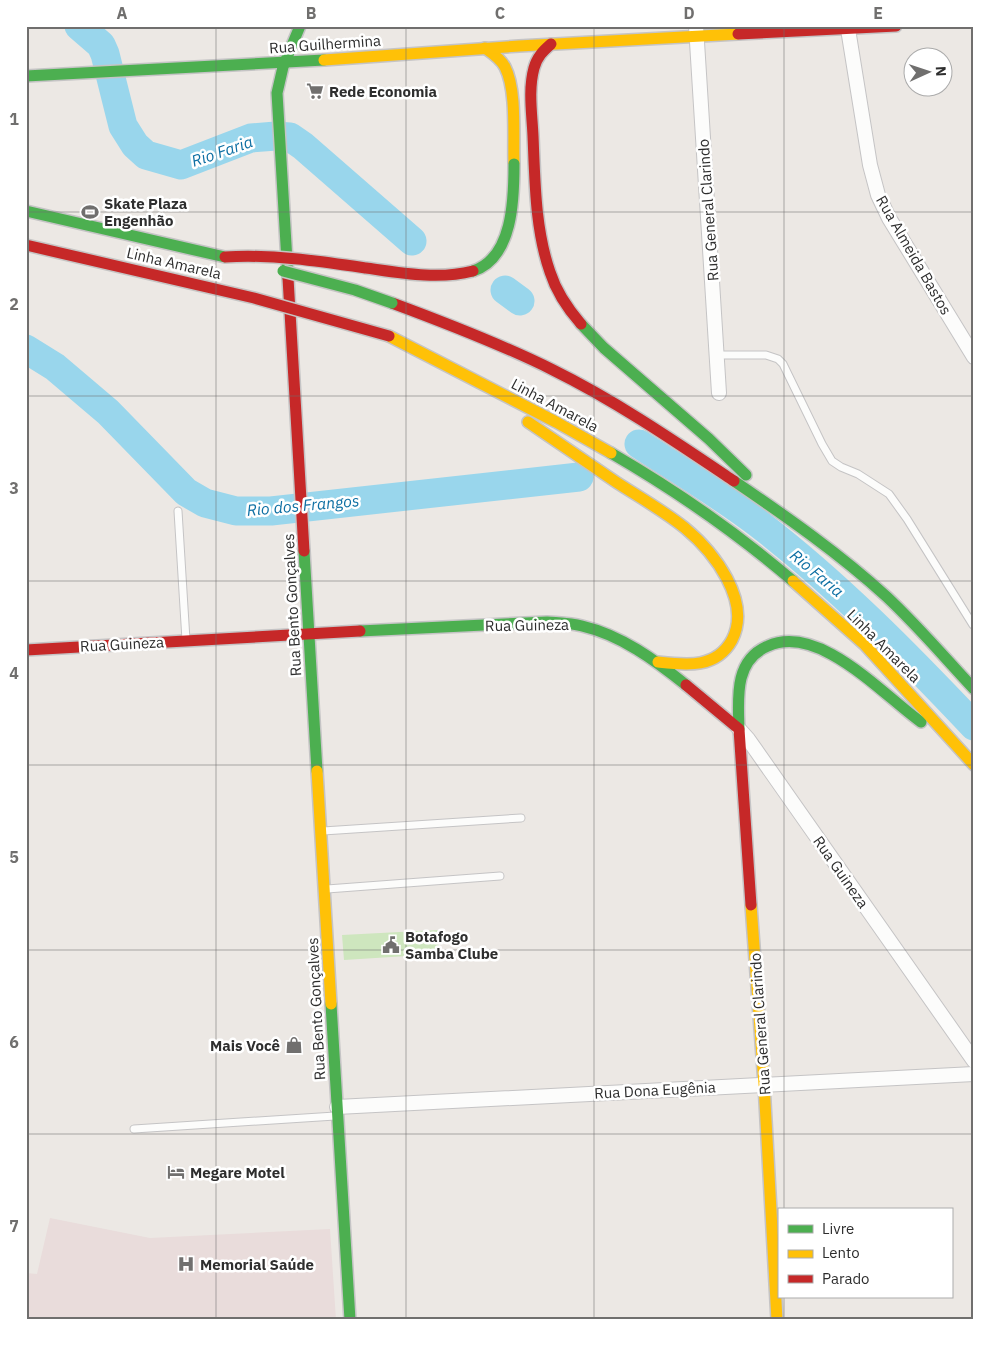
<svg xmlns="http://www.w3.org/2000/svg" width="1000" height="1346" font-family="'IBM Plex Sans',sans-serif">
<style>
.medical{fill:#e9dcdb}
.green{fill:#cee6be}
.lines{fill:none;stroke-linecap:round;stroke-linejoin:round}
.river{stroke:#99d6ec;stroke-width:29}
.lane-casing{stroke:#c5c4c5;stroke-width:9}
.street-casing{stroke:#c5c4c5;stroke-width:16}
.fast-casing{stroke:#c5c4c5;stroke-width:14}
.slow-casing{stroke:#c5c4c5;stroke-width:14}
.jam-casing{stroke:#c5c4c5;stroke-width:14}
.lane{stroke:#fcfcfb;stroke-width:7}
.street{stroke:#fcfcfb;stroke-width:14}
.fast{stroke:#4caf50;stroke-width:11}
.slow{stroke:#ffc107;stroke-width:11}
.jam{stroke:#c62828;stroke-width:11}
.fast-bridge-casing{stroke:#c6c5c4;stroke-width:14;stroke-linecap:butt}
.jam-bridge-casing{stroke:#c6c5c4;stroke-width:14;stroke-linecap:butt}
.fast-bridge{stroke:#4caf50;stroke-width:11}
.jam-bridge{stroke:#c62828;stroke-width:11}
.grid{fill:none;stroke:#706f6e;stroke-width:1;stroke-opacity:0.55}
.labels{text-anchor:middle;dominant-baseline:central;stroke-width:5;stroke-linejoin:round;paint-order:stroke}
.street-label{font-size:15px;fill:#2e2e2e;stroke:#fff}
.poi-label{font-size:15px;font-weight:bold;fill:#2e2e2e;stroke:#fff;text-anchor:start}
.water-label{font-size:16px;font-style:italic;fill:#0d6fa3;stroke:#fff}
.neatline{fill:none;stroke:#706f6e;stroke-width:2}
.grid-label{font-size:16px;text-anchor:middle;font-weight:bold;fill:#706f6e}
</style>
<rect width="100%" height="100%" fill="#ece8e4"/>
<polygon class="medical" points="50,1218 150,1238 330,1229 336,1320 26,1320 26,1273 37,1274"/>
<polygon class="green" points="438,930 439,954 344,960 342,935"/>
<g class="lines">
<g class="river">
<polyline points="79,26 101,45 105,54 123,126 135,145 146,155 181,165 251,138 276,136 290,137 303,146 412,241"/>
<polyline points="505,290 520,301"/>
<polyline points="26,349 55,367 108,412 186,492 205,503 236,511 271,511 579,477"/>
<path d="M639 444C679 470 721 495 759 524 837 584 906 654 974 726"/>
</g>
<g class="lane-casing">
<g id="lane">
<polyline points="717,355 766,355 778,359 783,364 822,444 832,461 841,467 858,474 889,494 907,519 973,625"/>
<polyline points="178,511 186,640"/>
<polyline points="323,831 521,818"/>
<polyline points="327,889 500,876"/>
<polyline points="134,1129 335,1116"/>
</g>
</g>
<g class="street-casing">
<g id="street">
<polyline points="696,26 719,393"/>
<polyline points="848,29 870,165 878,195 889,218 974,357"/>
<polyline points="739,729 748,739 974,1061"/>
<polyline points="337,1107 974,1074"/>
</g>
</g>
<g class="fast-casing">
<g id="fast">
<polyline points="26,76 324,60"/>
<polyline points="26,211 225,257"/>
<polyline points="288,278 277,93 283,67 300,26"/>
<polyline points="581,324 604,348 709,439 746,475"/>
<path d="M611 453C675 490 737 533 793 581"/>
<path d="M734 481C787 517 840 554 887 597 918 626 945 658 974 689"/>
<polyline points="304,551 317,771"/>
<path d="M360 631 547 622C559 623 570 623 582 626 621 635 655 660 686 685"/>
<path d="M739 729C738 698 734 660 768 646 819 623 883 695 921 722"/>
<polyline points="331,1004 350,1320"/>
</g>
</g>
<g class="slow-casing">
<g id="slow">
<path d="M485 48C492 53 501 59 505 67 517 90 513 137 514 164"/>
<polyline points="324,60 519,46 738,34"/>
<polyline points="389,336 556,422 611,453"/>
<path d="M528 422C557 442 587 462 616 482 639 497 664 511 685 528 714 552 752 601 732 640 716 669 686 665 658 662"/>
<polyline points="793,581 865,645 974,765"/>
<polyline points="317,771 331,1004"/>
<polyline points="751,905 764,1084 777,1320"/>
</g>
</g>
<g class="jam-casing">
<g id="jam">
<polyline points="738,34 896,26"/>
<path d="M551 44C543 51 537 57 534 68 528 90 532 114 533 136 535 181 535 229 550 272 556 291 568 309 581 324"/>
<polyline points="288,278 304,551"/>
<path d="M392 303C446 323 501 344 553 370 616 401 676 442 734 481"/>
<polyline points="26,650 360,631"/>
<polyline points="686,685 739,729 751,905"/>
</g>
</g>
<use href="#lane" class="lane"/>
<use href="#street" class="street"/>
<use href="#fast" class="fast"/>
<use href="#slow" class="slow"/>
<use href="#jam" class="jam"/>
<g class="fast-bridge-casing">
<g id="fast-bridge">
<polyline points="283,271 355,290 392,303"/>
<path d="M473 271C513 258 514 199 514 164"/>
</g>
</g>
<g class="jam-bridge-casing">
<g id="jam-bridge">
<polyline points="26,245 254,298 389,336"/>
<path d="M225 257C273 254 319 261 366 268 401 273 438 280 473 271"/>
</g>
</g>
<use href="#fast-bridge" class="fast-bridge"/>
<use href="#jam-bridge" class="jam-bridge"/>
</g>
<path class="grid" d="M216 26V1320M406 26V1320M594 26V1320M784 26V1210M26 212H974M26 396H974M26 581H974M26 765H974M26 950H974M26 1134H974M784 1297V1320"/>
<defs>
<g id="supermarket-bare" transform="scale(1.35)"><path d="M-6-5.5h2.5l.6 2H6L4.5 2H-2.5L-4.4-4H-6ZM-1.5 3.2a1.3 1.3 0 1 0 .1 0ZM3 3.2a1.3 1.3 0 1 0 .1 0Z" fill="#706f6e" stroke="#fff" stroke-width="2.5" paint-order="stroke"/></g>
<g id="stadium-bare" transform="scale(1.35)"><path d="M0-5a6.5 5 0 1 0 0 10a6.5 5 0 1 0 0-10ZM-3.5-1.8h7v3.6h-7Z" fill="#706f6e" stroke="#fff" stroke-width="2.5" paint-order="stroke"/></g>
<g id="civic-bare" transform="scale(1.35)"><path d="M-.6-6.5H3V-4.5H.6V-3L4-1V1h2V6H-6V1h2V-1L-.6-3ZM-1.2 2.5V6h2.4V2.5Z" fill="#706f6e" stroke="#fff" stroke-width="2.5" paint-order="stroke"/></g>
<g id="shop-bare" transform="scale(1.35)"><path d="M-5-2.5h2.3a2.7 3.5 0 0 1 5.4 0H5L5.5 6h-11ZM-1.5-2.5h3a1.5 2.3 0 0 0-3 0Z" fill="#706f6e" stroke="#fff" stroke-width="2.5" paint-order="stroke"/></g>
<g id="hotel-bare" transform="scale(1.35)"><path d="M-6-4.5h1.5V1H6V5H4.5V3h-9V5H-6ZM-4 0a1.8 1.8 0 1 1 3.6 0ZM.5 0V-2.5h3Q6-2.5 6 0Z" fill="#706f6e" stroke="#fff" stroke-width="2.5" paint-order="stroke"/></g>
<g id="hospital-bare" transform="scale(1.35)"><path d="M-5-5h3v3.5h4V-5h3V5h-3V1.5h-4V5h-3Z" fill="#706f6e" stroke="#fff" stroke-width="2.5" paint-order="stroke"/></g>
</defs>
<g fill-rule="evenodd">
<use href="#supermarket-bare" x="315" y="91"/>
<use href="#stadium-bare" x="90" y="212"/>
<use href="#civic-bare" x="391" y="945"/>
<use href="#shop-bare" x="294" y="1045"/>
<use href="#hotel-bare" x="176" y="1172"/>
<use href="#hospital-bare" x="186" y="1264"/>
</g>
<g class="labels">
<g class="street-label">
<text transform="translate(325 44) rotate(-4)">Rua Guilhermina</text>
<text transform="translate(708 210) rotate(-94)">Rua General Clarindo</text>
<text transform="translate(914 255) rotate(60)">Rua Almeida Bastos</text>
<text transform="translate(174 263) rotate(13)">Linha Amarela</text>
<text transform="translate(555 405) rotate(28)">Linha Amarela</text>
<text transform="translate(292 605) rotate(-93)">Rua Bento Gonçalves</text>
<text transform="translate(527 625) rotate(-1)">Rua Guineza</text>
<text transform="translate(122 644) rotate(-3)">Rua Guineza</text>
<text transform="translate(884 646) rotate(45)">Linha Amarela</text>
<text transform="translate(841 872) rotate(55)">Rua Guineza</text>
<text transform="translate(316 1009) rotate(-93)">Rua Bento Gonçalves</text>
<text transform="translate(760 1024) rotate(-94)">Rua General Clarindo</text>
<text transform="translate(655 1090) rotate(-3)">Rua Dona Eugênia</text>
</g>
<g class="poi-label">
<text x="329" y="91">Rede Economia</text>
<text x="104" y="203">Skate Plaza<tspan x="104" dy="17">Engenhão</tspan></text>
<text x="405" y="936">Botafogo<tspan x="405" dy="17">Samba Clube</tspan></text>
<text x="280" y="1045" text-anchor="end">Mais Você</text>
<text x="190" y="1172">Megare Motel</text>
<text x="200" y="1264">Memorial Saúde</text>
</g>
<g class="water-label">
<text transform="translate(222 151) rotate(-19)">Rio Faria</text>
<text transform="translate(303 505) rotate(-5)">Rio dos Frangos</text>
<text transform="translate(817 573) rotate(40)">Rio Faria</text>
</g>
</g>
<rect width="1000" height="1346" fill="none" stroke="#ffffff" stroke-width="55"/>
<rect x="778" y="1208" width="175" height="90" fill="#ffffff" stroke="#ababab"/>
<rect x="788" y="1225" width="25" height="8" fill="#4caf50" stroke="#ababab"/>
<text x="822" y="1234" font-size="15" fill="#2e2e2e">Livre</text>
<rect x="788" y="1250" width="25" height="8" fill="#ffc107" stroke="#ababab"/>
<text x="822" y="1258" font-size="15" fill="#2e2e2e">Lento</text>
<rect x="788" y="1275" width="25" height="8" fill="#c62828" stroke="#ababab"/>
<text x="822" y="1284" font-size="15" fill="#2e2e2e">Parado</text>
<g transform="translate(928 72) rotate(87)"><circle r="24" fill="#ffffff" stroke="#ababab"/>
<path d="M0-4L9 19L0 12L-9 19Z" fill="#706f6e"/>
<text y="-8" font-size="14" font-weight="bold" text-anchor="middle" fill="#2e2e2e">N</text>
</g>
<rect x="28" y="28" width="944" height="1290" class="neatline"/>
<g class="grid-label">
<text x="122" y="19">A</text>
<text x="311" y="19">B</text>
<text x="500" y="19">C</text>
<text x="689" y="19">D</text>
<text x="878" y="19">E</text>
<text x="14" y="125">1</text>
<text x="14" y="310">2</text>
<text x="14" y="494">3</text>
<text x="14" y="679">4</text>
<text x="14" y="863">5</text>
<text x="14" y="1048">6</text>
<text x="14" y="1232">7</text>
</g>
</svg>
